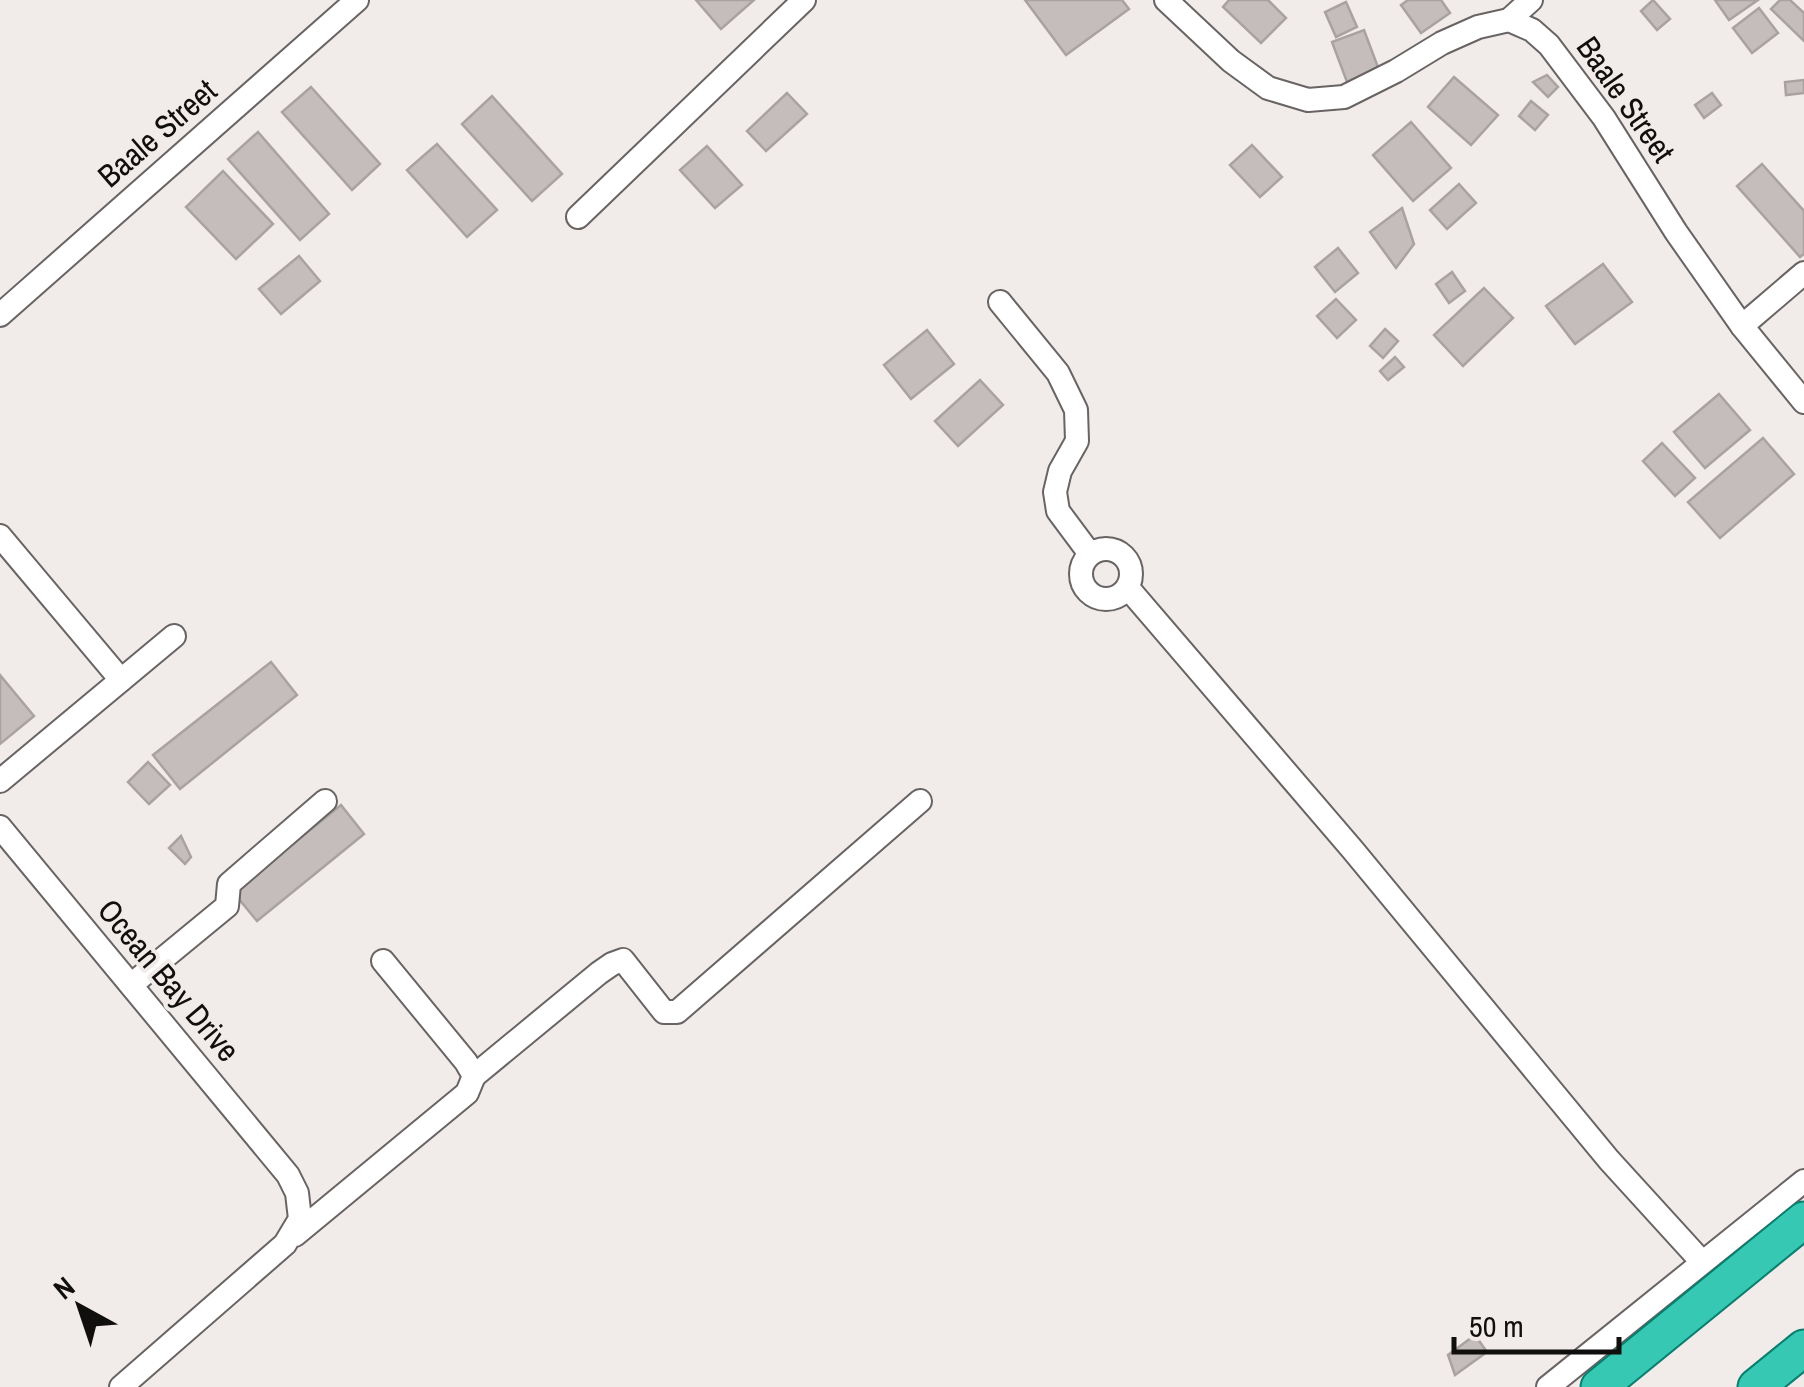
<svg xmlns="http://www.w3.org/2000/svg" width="1804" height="1387" font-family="'Archivo Narrow',sans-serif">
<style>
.building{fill:#c4bdbc;stroke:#a8a2a1;stroke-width:2.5}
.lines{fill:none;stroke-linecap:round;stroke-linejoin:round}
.minor-casing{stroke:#696463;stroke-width:26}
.trunk-casing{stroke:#097e6e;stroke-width:39}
.minor{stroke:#fff;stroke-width:22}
.trunk{stroke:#37c8b4;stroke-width:35}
.labels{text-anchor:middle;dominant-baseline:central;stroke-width:8;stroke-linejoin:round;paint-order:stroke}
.street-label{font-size:32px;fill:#110f0e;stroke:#f1ebea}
</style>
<rect width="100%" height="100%" fill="#f1ebea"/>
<g class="building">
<polygon points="696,0 754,0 721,29"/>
<polygon points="1025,0 1122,0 1129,9 1066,55"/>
<polygon points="1229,0 1268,0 1286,18 1261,43 1223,7"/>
<polygon points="1408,0 1441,0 1450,13 1421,33 1401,5"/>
<polygon points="1653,0 1670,19 1657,30 1641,11"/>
<polygon points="1715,0 1758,0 1729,20"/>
<polygon points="1780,0 1790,0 1804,13 1804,41 1771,9"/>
<polygon points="1346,2 1357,27 1336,37 1325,12"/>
<polygon points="1759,8 1778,33 1752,53 1733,28"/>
<polygon points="1364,30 1379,70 1347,82 1332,42"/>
<polygon points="1547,75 1558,87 1548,97 1533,82"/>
<polygon points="1454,77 1498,115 1471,145 1428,107"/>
<polygon points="1804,80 1804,93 1786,95 1785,82"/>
<polygon points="311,87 380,164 352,190 282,112"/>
<polygon points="787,93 807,114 766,151 747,131"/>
<polygon points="1712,93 1721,105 1704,118 1695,105"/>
<polygon points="492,96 562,174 532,201 462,124"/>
<polygon points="1531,101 1548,115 1535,130 1519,116"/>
<polygon points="1411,122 1451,168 1413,201 1373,155"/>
<polygon points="258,132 329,214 300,240 228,159"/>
<polygon points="437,144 497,210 467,237 407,170"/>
<polygon points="1252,145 1282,177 1260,197 1230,165"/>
<polygon points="707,146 742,185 715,208 680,170"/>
<polygon points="1762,164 1804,211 1804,254 1800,257 1737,186"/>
<polygon points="223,171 273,224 236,259 186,207"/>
<polygon points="1459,184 1476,203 1447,229 1430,210"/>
<polygon points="1402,208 1414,244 1396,268 1370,232"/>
<polygon points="1338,248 1358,273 1335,292 1315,267"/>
<polygon points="299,256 320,281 281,314 259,289"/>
<polygon points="1603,264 1632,302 1575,344 1546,306"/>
<polygon points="1452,272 1465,291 1449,303 1436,284"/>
<polygon points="1484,288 1513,318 1463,366 1434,335"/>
<polygon points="1336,299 1356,320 1337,338 1317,316"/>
<polygon points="1385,329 1398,341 1383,358 1370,346"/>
<polygon points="927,330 954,364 911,399 884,365"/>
<polygon points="1395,357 1404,367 1388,380 1380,371"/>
<polygon points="980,380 1003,405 958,446 935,421"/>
<polygon points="1719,394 1750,430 1705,468 1674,432"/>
<polygon points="1763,438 1794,474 1720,538 1688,502"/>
<polygon points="1662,443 1695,478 1675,496 1643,461"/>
<polygon points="271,662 297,695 180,789 153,755"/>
<polygon points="0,675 34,716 0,744"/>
<polygon points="148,762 170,785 149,804 128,782"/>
<polygon points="341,805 364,834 257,921 233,892"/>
<polygon points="181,836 191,857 185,864 169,848"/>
<polygon points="1475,1335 1487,1352 1455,1375 1448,1355"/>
</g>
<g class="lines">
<g class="minor-casing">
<g id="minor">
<polyline points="1166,0 1231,61 1268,88 1308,100 1344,97 1396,71 1442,43 1478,27 1509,20 1532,30 1549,45 1604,118 1676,232 1742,326 1804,402"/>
<polyline points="1509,20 1531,0"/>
<polyline points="578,217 804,0"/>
<polyline points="1000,302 1058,373 1076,410 1077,441 1060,471 1055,492 1058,511 1090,554"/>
<polyline points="0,315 357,0"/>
<polyline points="1742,326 1804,273"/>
<polyline points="0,536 121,680"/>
<circle cx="1106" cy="574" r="25"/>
<polyline points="1128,588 1352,849 1609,1160 1702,1262"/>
<polyline points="0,781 174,636"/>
<polyline points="0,827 288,1175 297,1193 300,1219 285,1244 121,1387"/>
<polyline points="131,985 227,906 229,884 325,801"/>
<polyline points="474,1076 599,973 612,964 623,960 664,1012 677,1012 920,801"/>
<polyline points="295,1235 467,1093 474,1076 466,1062 383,961"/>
<polyline points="1548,1387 1804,1181"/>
</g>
</g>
<g class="trunk-casing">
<g id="trunk">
<polyline points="1599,1387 1804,1220"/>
<polyline points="1756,1387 1804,1348"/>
</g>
</g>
<use href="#minor" class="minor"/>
<use href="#trunk" class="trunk"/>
</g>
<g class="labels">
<g class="street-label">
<text transform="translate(1626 99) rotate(55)">Baale Street</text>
<text transform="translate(157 133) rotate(-41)">Baale Street</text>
<text transform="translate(169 980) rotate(50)">Ocean Bay Drive</text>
</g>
</g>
<g transform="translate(80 1307) rotate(320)" stroke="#f1ebea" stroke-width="8" paint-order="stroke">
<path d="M0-8L18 38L0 25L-18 38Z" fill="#110f0e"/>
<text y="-15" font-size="28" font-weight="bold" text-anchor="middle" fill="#110f0e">N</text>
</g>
<path d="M1454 1337v15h165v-15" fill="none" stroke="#110f0e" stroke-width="5"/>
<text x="1469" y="1337" font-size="30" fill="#110f0e" stroke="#f1ebea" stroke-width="8" paint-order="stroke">50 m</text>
</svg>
